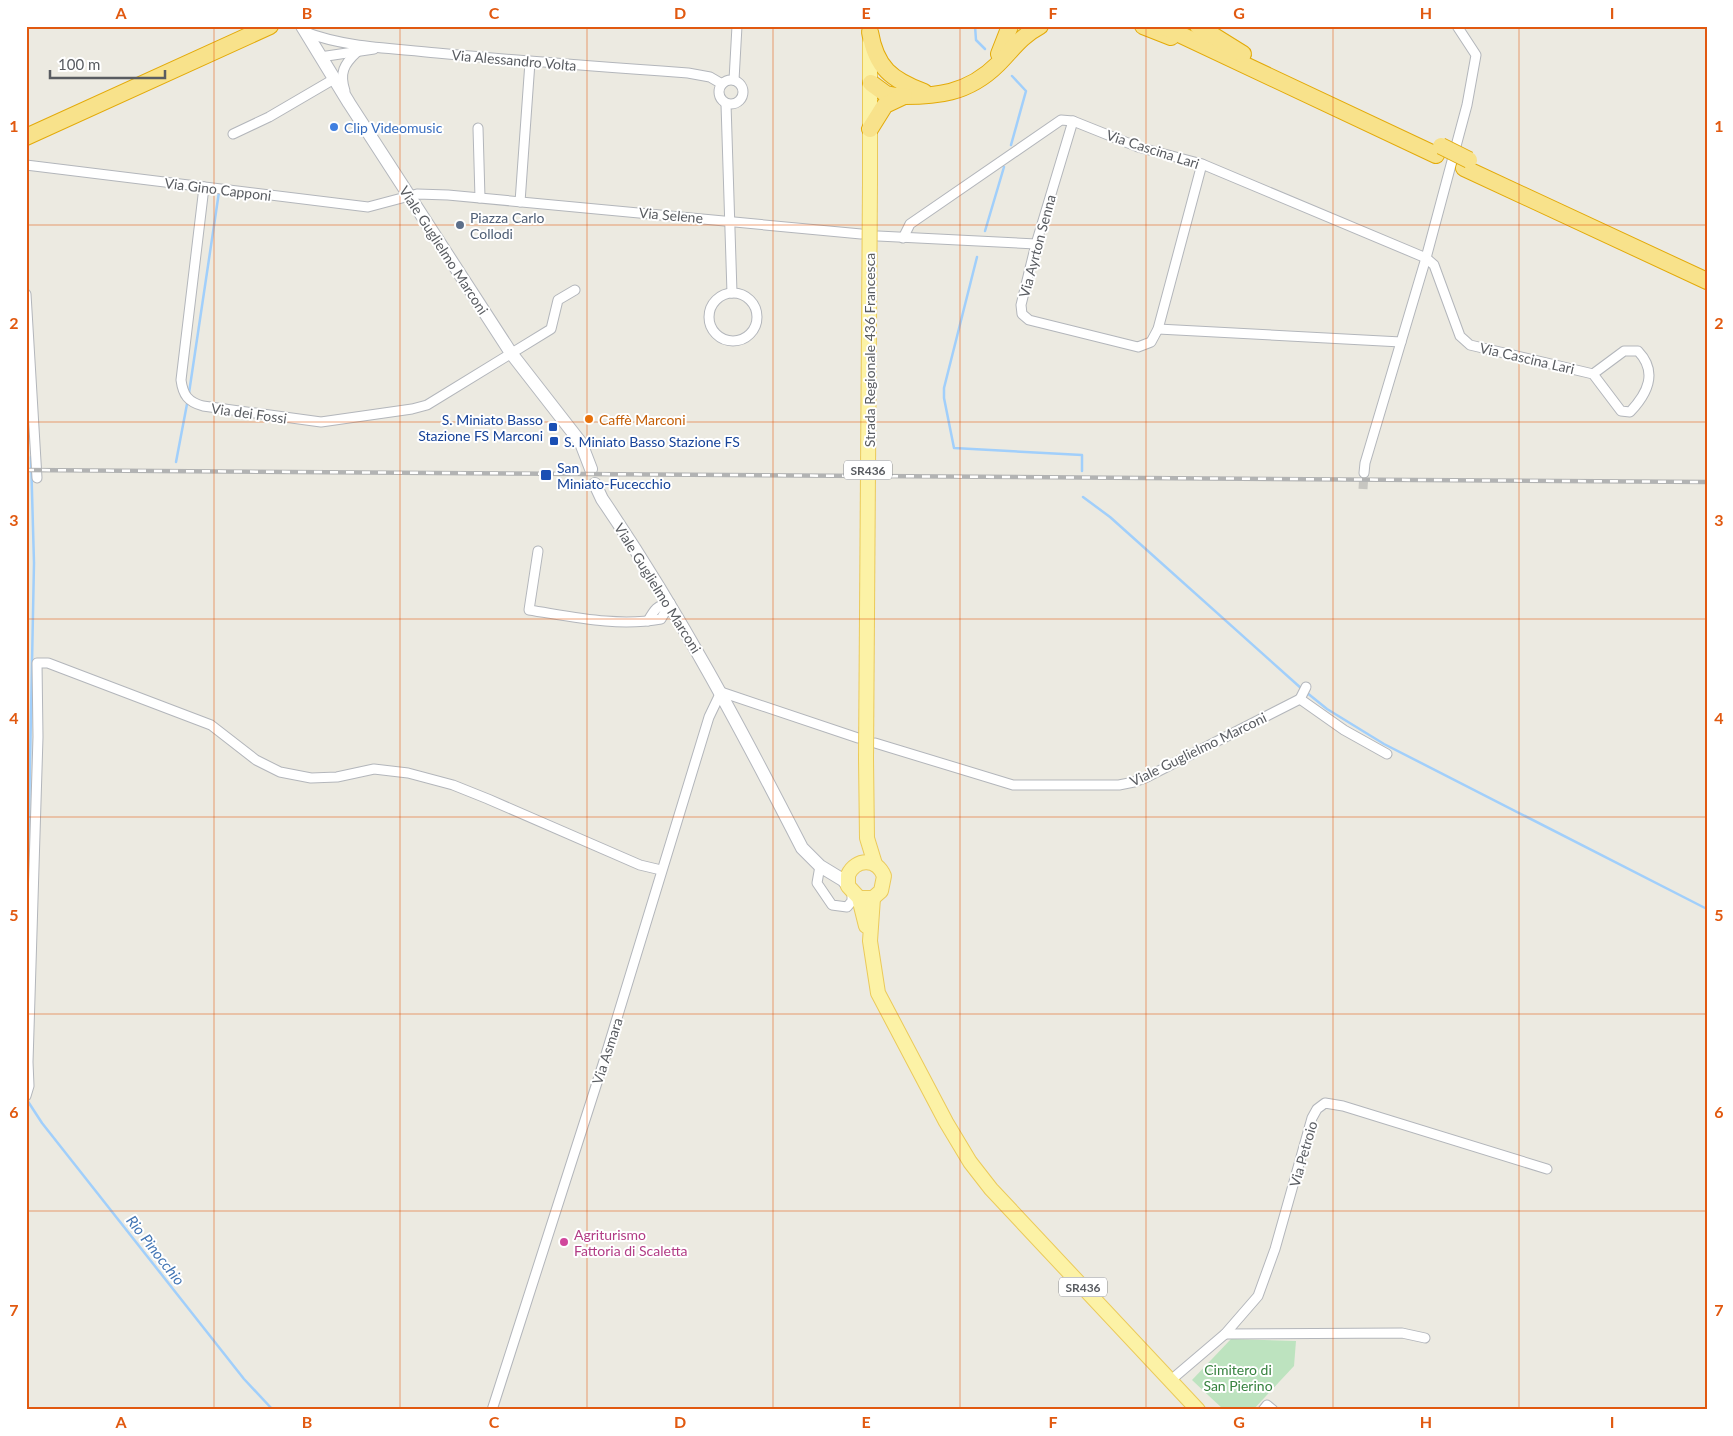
<svg xmlns="http://www.w3.org/2000/svg" width="1733" height="1436" font-family="Lato,sans-serif">
<style>
.green{fill:#bde3bf}
.lines{fill:none;stroke-linecap:round;stroke-linejoin:round}
.stream{stroke:#a1cffb;stroke-width:2.5}
.street-tunnel{stroke:#c7c6c1;stroke-width:9;stroke-dasharray:9 4.5;stroke-linecap:butt}
.street-casing{stroke:#b3b6bb;stroke-width:11}
.secondary-casing{stroke:#b4b7bd;stroke-width:14}
.primary-casing{stroke:#ebca5a;stroke-width:16}
.highway-casing{stroke:#e3aa09;stroke-width:18}
.street{stroke:#fff;stroke-width:9}
.secondary{stroke:#fff;stroke-width:12}
.primary{stroke:#fcf2a6;stroke-width:14}
.highway{stroke:#f8e28b;stroke-width:16}
.rail-casing{stroke:#b2b3b3;stroke-width:4.5}
.rail{stroke:#fff;stroke-width:2.5;stroke-dasharray:8;stroke-linecap:butt}
.primary-bridge-casing{stroke:#ebca5a;stroke-width:16;stroke-linecap:butt}
.highway-bridge-casing{stroke:#e3aa09;stroke-width:18;stroke-linecap:butt}
.primary-bridge{stroke:#fcf2a6;stroke-width:14}
.highway-bridge{stroke:#f8e28b;stroke-width:16}
.grid{fill:none;stroke:#e15910;stroke-width:1;stroke-opacity:0.55}
.shop-dot{fill:#3f7fe0;stroke:#fff;stroke-width:2}
.service-dot{fill:#5c6f8a;stroke:#fff;stroke-width:2}
.food-dot{fill:#e8710a;stroke:#fff;stroke-width:2}
.transit-dot{fill:#1a4fb4;stroke:#fff;stroke-width:2}
.hotel-dot{fill:#d1479c;stroke:#fff;stroke-width:2}
.labels{text-anchor:middle;dominant-baseline:central;stroke-width:4;stroke-linejoin:round;paint-order:stroke}
.shield{fill:#fff;stroke:#8b8d90;stroke-width:1}
.shield-label{font-size:12px;font-weight:bold;fill:#595c61}
.street-label{font-size:14px;fill:#595c61;stroke:#fff}
.shop-label{font-size:14px;fill:#366cbe;stroke:#fff;text-anchor:start}
.service-label{font-size:14px;fill:#4e5e75;stroke:#fff;text-anchor:start}
.transit-label{font-size:14px;fill:#164399;stroke:#fff;text-anchor:start}
.food-label{font-size:14px;fill:#c56008;stroke:#fff;text-anchor:start}
.hotel-label{font-size:14px;fill:#b23c85;stroke:#fff;text-anchor:start}
.park-label{font-size:14px;fill:#37823f;stroke:#fff}
.water-label{font-size:15px;font-style:italic;fill:#4275b4;stroke:#fff}
.neatline{fill:none;stroke:#e15910;stroke-width:2}
.grid-label{font-size:16px;text-anchor:middle;font-weight:bold;fill:#e15910}
</style>
<rect width="100%" height="100%" fill="#eceae1"/>
<polygon class="green" points="1231,1339 1296,1341 1294,1366 1253,1410 1224,1410 1192,1380"/>
<g class="lines">
<g class="stream">
<polyline points="975,26 976,40 985,49"/>
<polyline points="1011,145 1026,91 1012,76"/>
<polyline points="985,231 1004,167"/>
<polyline points="977,257 944,388 944,398 954,448 1082,455 1082,471"/>
<polyline points="26,383 31,444"/>
<polyline points="189,393 219,192"/>
<polyline points="176,462 187,404"/>
<polyline points="1083,497 1110,517 1302,689"/>
<polyline points="1306,692 1327,709 1384,744 1707,909"/>
<polyline points="26,964 34,563 31,457"/>
<polyline points="27,1100 42,1123 244,1379 273,1410"/>
</g>
<polyline class="street-tunnel" points="1363,489 1364,473"/>
<g class="street-casing">
<g id="street">
<path d="M305 32C347 48 393 48 437 53 520 61 604 67 688 73L710 77 722 84"/>
<polyline points="320,57 374,49"/>
<circle cx="731" cy="92" r="12"/>
<polyline points="734,80 737,26"/>
<path d="M345 91C339 73 344 64 357 52"/>
<polyline points="726,104 732,293"/>
<polyline points="1073,121 1036,244 1021,305 1022,314 1029,320 1138,347 1151,342 1158,329 1202,164"/>
<polyline points="478,128 480,198"/>
<polyline points="233,134 269,117 334,79"/>
<polyline points="26,165 368,207 417,194 448,195 861,234"/>
<path d="M204 187 181 380C183 395 188 402 203 406L321 422 412 409 427 405 551 329 558 300 575 290"/>
<polyline points="520,202 530,62"/>
<polyline points="878,236 1036,244"/>
<path d="M903 238 910 224 1061 120 1073 121 1138 147 1202 164 1426 258 1434 265 1460 336 1470 345 1593 374 1621 411 1630 412C1648 393 1658 372 1638 351H1624L1593 374"/>
<circle cx="733" cy="317" r="24"/>
<polyline points="26,294 37,478"/>
<polyline points="1158,329 1401,342"/>
<polyline points="1364,473 1365,463 1426,258 1467,105 1476,55 1457,26"/>
<path d="M538 551 529 610C574 617 617 627 661 619L670 603"/>
<path d="M648 621C654 610 657 605 670 603"/>
<polyline points="1300,699 1344,730 1387,754"/>
<polyline points="1300,699 1306,687"/>
<polyline points="875,743 1013,785 1119,785 1134,782 1147,777 1300,699"/>
<polyline points="820,866 817,883 832,905 847,907 852,901 852,894"/>
<polyline points="26,1096 29,1086 28,1062 38,737 37,663 48,663 211,725 256,760 280,772 311,778 337,777 374,769 408,773 453,785 488,799 640,865 661,870"/>
<polyline points="1225,1334 1402,1333 1425,1338"/>
<polyline points="1171,1380 1225,1334 1258,1296 1275,1249 1312,1118 1317,1109 1325,1103 1343,1106 1547,1169"/>
<polyline points="492,1410 603,1064 709,717 721,692 858,738"/>
<polyline points="1263,1410 1267,1405 1273,1410"/>
</g>
</g>
<g class="secondary-casing">
<g id="secondary">
<polyline points="302,26 349,103 511,353 581,443 591,469"/>
<path d="M595 484 602 499C679 612 740 727 802 848L820 866 843 880 848 886"/>
</g>
</g>
<g class="primary-casing">
<g id="primary">
<polyline points="870,182 870,42"/>
<polyline points="866,759 867,838 875,864"/>
<path d="M859 898H873L881 891 884 876C877 858 856 858 848 875V886L859 898 866 926"/>
<polyline points="873,898 870,941 878,993 946,1122 970,1162 991,1189 1198,1410"/>
</g>
</g>
<g class="highway-casing">
<g id="highway">
<polyline points="1143,26 1171,37"/>
<polyline points="1162,26 1436,155"/>
<polyline points="1198,26 1243,54"/>
<path d="M870 32C876 68 892 80 924 92"/>
<polyline points="999,54 1010,26"/>
<path d="M871 83 886 94 896 96C936 97 968 94 998 64 1012 50 1021 36 1040 26"/>
<polyline points="870,129 885,105 904,96"/>
<polyline points="26,137 270,26"/>
<polyline points="1464,168 1707,281"/>
</g>
</g>
<use href="#street" class="street"/>
<use href="#secondary" class="secondary"/>
<use href="#primary" class="primary"/>
<use href="#highway" class="highway"/>
<g class="rail-casing">
<polyline id="rail" points="26,470 1707,482"/>
</g>
<use href="#rail" class="rail"/>
<g class="primary-bridge-casing">
<polyline id="primary-bridge" points="866,759 870,182"/>
</g>
<g class="highway-bridge-casing">
<polyline id="highway-bridge" points="1441,146 1469,160"/>
</g>
<use href="#primary-bridge" class="primary-bridge"/>
<use href="#highway-bridge" class="highway-bridge"/>
</g>
<path class="grid" d="M214 26V1410M400 26V1410M587 26V1410M773 26V1410M960 26V1410M1146 26V1410M1333 26V1410M1519 26V1410M26 225H1707M26 422H1707M26 619H1707M26 817H1707M26 1014H1707M26 1211H1707"/>
<circle class="shop-dot" cx="334" cy="127" r="5"/>
<circle class="service-dot" cx="460" cy="225" r="5"/>
<circle class="food-dot" cx="589" cy="419" r="5"/>
<g class="transit-dot">
<rect x="548" y="422" width="10" height="10" rx="2.5"/>
<rect x="549" y="436" width="10" height="10" rx="2.5"/>
<rect x="540" y="469" width="12" height="12" rx="2.5"/>
</g>
<circle class="hotel-dot" cx="564" cy="1242" r="5"/>
<g class="labels">
<g class="shield">
<rect x="844" y="460.5" width="48" height="19" rx="4"/>
<rect x="1059" y="1277.5" width="48" height="19" rx="4"/>
</g>
<g class="shield-label">
<text x="868" y="470">SR436</text>
<text x="1083" y="1287">SR436</text>
</g>
<g class="street-label">
<text transform="translate(514 60) rotate(5)">Via Alessandro Volta</text>
<text transform="translate(1153 149) rotate(18)">Via Cascina Lari</text>
<text transform="translate(218 189) rotate(7)">Via Gino Capponi</text>
<text transform="translate(671 215) rotate(5)">Via Selene</text>
<text transform="translate(1037 246) rotate(-75)">Via Ayrton Senna</text>
<text transform="translate(444 250) rotate(57)">Viale Guglielmo Marconi</text>
<text transform="translate(869 350) rotate(-90)">Strada Regionale 436 Francesca</text>
<text transform="translate(1527 358) rotate(13)">Via Cascina Lari</text>
<text transform="translate(249 413) rotate(8)">Via dei Fossi</text>
<text transform="translate(658 588) rotate(58)">Viale Guglielmo Marconi</text>
<text transform="translate(1198 749) rotate(-26)">Viale Guglielmo Marconi</text>
<text transform="translate(607 1051) rotate(-72)">Via Asmara</text>
<text transform="translate(1303 1154) rotate(-74)">Via Petroio</text>
</g>
<g class="shop-label">
<text x="344" y="127">Clip Videomusic</text>
</g>
<g class="service-label">
<text x="470" y="217">Piazza Carlo<tspan x="470" dy="16">Collodi</tspan></text>
</g>
<g class="transit-label">
<text x="543" y="419" text-anchor="end">S. Miniato Basso<tspan x="543" dy="16">Stazione FS Marconi</tspan></text>
<text x="564" y="441">S. Miniato Basso Stazione FS</text>
<text x="557" y="467">San<tspan x="557" dy="16">Miniato-Fucecchio</tspan></text>
</g>
<g class="food-label">
<text x="599" y="419">Caffè Marconi</text>
</g>
<g class="hotel-label">
<text x="574" y="1234">Agriturismo<tspan x="574" dy="16">Fattoria di Scaletta</tspan></text>
</g>
<g class="park-label">
<text x="1238" y="1369">Cimitero di<tspan x="1238" dy="16">San Pierino</tspan></text>
</g>
<g class="water-label">
<text transform="translate(156 1250) rotate(52)">Rio Pinocchio</text>
</g>
</g>
<rect width="1733" height="1436" fill="none" stroke="#ffffff" stroke-width="55"/>
<path d="M50 70v8h115v-8" fill="none" stroke="#595c61" stroke-width="2.5"/>
<text x="58" y="70" font-size="15" fill="#595c61" stroke="#ffffff" stroke-width="4" paint-order="stroke">100 m</text>
<rect x="28" y="28" width="1678" height="1380" class="neatline"/>
<g class="grid-label">
<text x="121" y="19">A</text>
<text x="307" y="19">B</text>
<text x="494" y="19">C</text>
<text x="680" y="19">D</text>
<text x="866" y="19">E</text>
<text x="1053" y="19">F</text>
<text x="1239" y="19">G</text>
<text x="1426" y="19">H</text>
<text x="1612" y="19">I</text>
<text x="14" y="132">1</text>
<text x="1719" y="132">1</text>
<text x="14" y="329">2</text>
<text x="1719" y="329">2</text>
<text x="14" y="526">3</text>
<text x="1719" y="526">3</text>
<text x="14" y="724">4</text>
<text x="1719" y="724">4</text>
<text x="14" y="921">5</text>
<text x="1719" y="921">5</text>
<text x="14" y="1118">6</text>
<text x="1719" y="1118">6</text>
<text x="14" y="1316">7</text>
<text x="1719" y="1316">7</text>
<text x="121" y="1428">A</text>
<text x="307" y="1428">B</text>
<text x="494" y="1428">C</text>
<text x="680" y="1428">D</text>
<text x="866" y="1428">E</text>
<text x="1053" y="1428">F</text>
<text x="1239" y="1428">G</text>
<text x="1426" y="1428">H</text>
<text x="1612" y="1428">I</text>
</g>
</svg>
